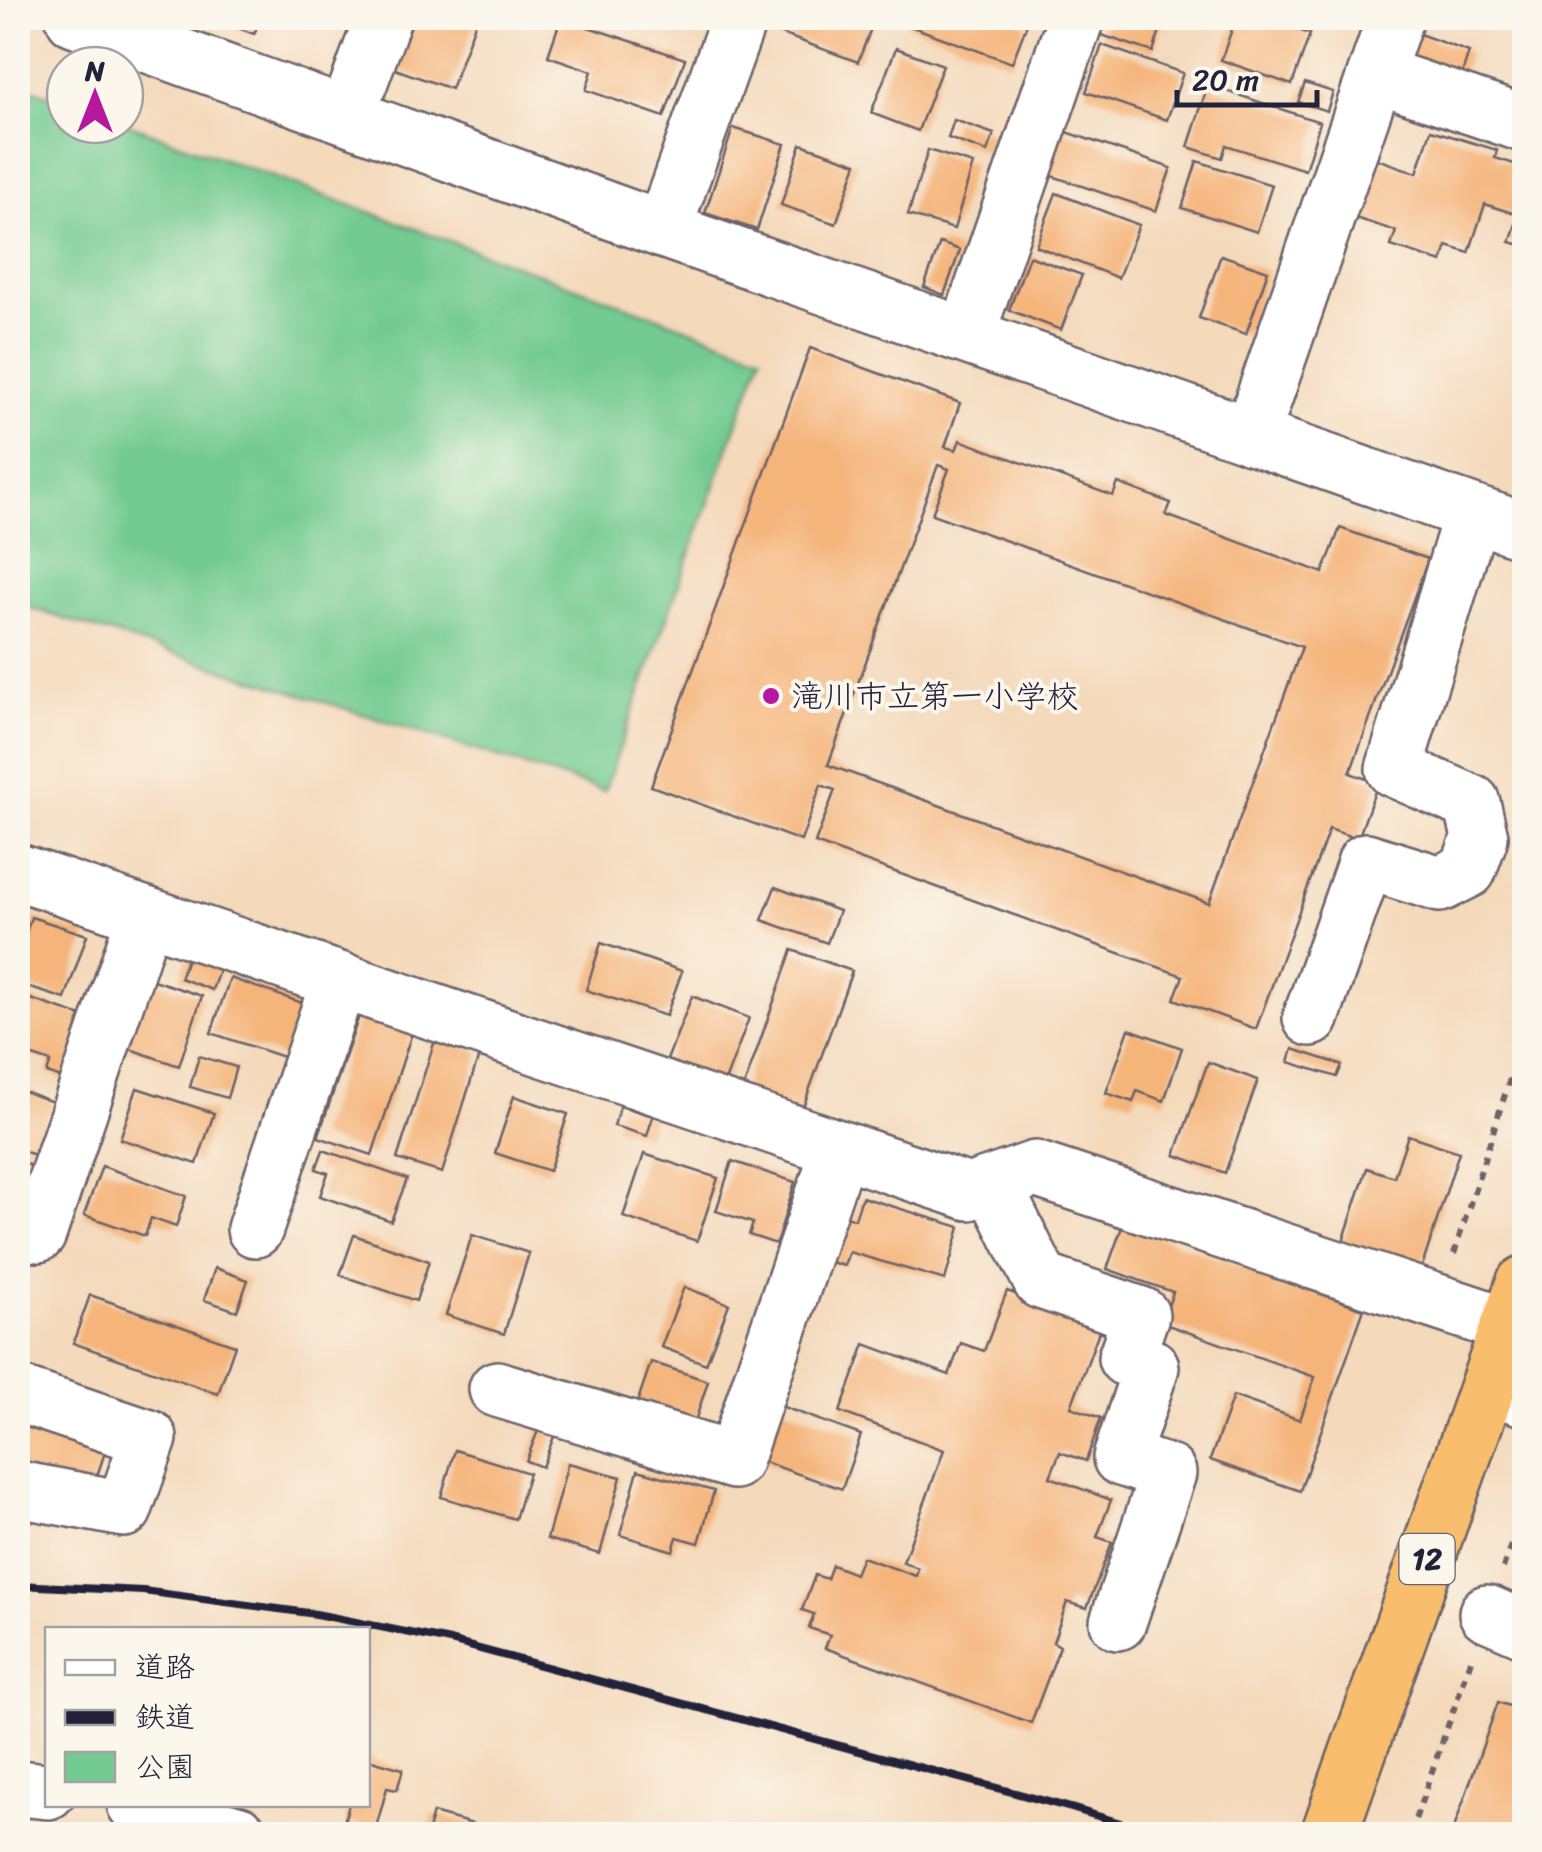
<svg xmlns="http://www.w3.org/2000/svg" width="1542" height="1852" font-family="Sriracha,'Klee One',sans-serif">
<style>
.green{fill:#73cb91;stroke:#4a7666;stroke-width:2.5}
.building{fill:#f5b47a;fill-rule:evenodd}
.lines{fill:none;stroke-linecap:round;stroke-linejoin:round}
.minor-casing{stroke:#6c6268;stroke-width:60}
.highway-casing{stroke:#6c6268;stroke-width:60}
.path{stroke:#6c6268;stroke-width:6;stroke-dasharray:8 8;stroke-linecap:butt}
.minor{stroke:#fff;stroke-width:55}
.highway{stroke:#f9be6d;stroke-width:55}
.rail{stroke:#22223b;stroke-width:8}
.poi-dot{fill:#b5179e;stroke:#fbf7ec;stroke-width:4}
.labels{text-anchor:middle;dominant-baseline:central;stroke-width:8;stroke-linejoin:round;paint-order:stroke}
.shield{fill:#fbf7ec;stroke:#636270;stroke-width:2.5}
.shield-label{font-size:30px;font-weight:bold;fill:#22223b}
.poi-label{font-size:32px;fill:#22223b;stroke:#fbf7ec;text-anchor:start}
</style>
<rect width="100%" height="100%" fill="#fbf7ec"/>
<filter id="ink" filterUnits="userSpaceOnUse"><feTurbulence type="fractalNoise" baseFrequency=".01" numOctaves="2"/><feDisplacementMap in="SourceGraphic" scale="20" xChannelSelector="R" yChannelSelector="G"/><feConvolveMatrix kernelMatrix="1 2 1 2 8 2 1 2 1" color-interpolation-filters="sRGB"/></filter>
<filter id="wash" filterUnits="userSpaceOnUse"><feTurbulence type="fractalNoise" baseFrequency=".0048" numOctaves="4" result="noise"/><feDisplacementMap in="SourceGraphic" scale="40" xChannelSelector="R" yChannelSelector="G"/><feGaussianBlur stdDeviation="2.25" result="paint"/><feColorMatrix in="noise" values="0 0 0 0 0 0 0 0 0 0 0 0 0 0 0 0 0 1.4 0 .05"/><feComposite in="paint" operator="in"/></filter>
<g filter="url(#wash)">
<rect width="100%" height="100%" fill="#f4d9bb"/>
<polygon class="green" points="18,84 65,101 65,125 125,123 762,355 604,791 18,604"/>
<g id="blocks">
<g class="building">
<polygon points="211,18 261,18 254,34"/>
<polygon points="410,18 477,18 451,89 392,68"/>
<polygon points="561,18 685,59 664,117 586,90 592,71 548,56"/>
<polygon points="782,18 875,18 858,62 776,32"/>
<polygon points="910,18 1010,18 1027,24 1012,63 907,25"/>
<polygon points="1106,18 1164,18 1153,52 1101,35"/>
<polygon points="1236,18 1263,18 1310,34 1292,85 1221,60"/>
<polygon points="1414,32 1469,52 1460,80 1405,60"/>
<polygon points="1102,45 1183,73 1167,120 1086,92"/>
<polygon points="896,48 943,65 918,131 871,113"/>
<polygon points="1305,83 1333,92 1327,111 1298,102"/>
<polygon points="1208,85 1320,122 1305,170 1226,145 1222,158 1188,147"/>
<polygon points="954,120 994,134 987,152 948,138"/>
<polygon points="733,128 785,144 757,230 705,213"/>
<polygon points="1061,130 1171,168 1156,211 1046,174"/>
<polygon points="1431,130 1497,150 1495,158 1524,167 1524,246 1510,242 1519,215 1485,204 1469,253 1447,246 1442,262 1391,246 1396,231 1355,218 1374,158 1417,173"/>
<polygon points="801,144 857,163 836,224 781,205"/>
<polygon points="928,150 973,164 954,229 908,215"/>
<polygon points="1197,161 1272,185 1257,232 1182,208"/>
<polygon points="1056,193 1139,225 1118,278 1036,246"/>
<polygon points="940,243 960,250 944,295 924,287"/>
<polygon points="1221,255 1268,271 1246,334 1199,318"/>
<polygon points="1029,256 1082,275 1061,330 1009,310"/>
<path d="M810 348 960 403 945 447 956 450 960 440 1113 496 1118 483 1171 503 1166 515 1323 573 1340 528 1428 559 1350 773 1378 783 1358 839 1329 829 1256 1029 1174 999 1183 976 815 843 835 790 821 785 801 841 651 786ZM938 465 949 469 932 514 1302 647 1209 903 828 765Z"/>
<polygon points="775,887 839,911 827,943 762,920"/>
<polygon points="31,917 87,935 65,999 18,984 18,958"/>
<polygon points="601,943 682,971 666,1016 586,990"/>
<polygon points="792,950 852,971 800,1116 741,1095"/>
<polygon points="189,953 221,965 212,990 180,978"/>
<polygon points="230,978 308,1005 289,1059 211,1033"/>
<polygon points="150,979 202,996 179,1066 127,1048"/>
<polygon points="22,996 82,1016 70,1081 47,1073 51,1062 18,1051 18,1010"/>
<polygon points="692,996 749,1018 723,1087 665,1065"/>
<polygon points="359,1016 412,1033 372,1155 318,1137"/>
<polygon points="1129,1029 1182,1048 1164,1101 1137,1091 1133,1102 1106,1093"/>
<polygon points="436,1037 480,1052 442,1173 397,1159"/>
<polygon points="1293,1049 1342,1065 1337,1077 1289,1062"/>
<polygon points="199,1056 236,1067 227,1098 190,1087"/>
<polygon points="1208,1062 1258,1080 1225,1173 1175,1155"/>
<polygon points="137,1088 214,1113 197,1164 120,1139"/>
<polygon points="18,1089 53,1102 34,1155 18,1149"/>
<polygon points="514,1096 568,1114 549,1171 495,1153"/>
<polygon points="620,1106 653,1116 647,1136 614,1126"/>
<polygon points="1408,1135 1459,1152 1420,1273 1341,1248 1367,1168 1394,1177"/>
<polygon points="323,1150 407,1179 391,1221 320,1196 328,1173 316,1169"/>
<polygon points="644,1154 718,1178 697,1241 623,1217"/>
<polygon points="18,1161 39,1169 18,1213"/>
<polygon points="732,1161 795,1182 776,1244 749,1235 753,1223 716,1211"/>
<polygon points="102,1166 186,1196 176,1227 151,1218 145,1236 84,1215"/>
<polygon points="862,1197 960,1227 945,1280 849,1252 844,1266 827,1261 840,1214 855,1219"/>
<polygon points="1123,1224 1364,1309 1300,1491 1210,1460 1233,1396 1300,1420 1315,1377 1162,1323 1173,1292 1107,1269"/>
<polygon points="354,1235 429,1261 416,1301 340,1275"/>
<polygon points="472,1235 529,1253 504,1334 446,1315"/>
<polygon points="215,1268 248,1280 237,1311 204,1300"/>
<polygon points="684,1287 729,1304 706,1364 661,1347"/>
<polygon points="1007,1291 1101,1326 1071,1407 1101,1418 1086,1461 1060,1452 1050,1477 1111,1500 1097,1537 1112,1542 1087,1608 1067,1602 1053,1642 1060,1646 1031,1723 825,1648 830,1635 809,1628 814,1614 802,1610 815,1575 827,1579 832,1565 855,1574 862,1557 916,1576 918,1568 903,1562 944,1450 840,1412 865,1344 949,1375 961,1343 984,1351"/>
<polygon points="90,1295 235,1345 218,1394 73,1343"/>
<polygon points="651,1362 708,1381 693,1428 635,1409"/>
<polygon points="775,1404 861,1435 842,1489 755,1459"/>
<polygon points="18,1420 106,1449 91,1494 18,1469"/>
<polygon points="539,1428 555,1434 542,1467 526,1461"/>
<polygon points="455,1450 529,1473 515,1519 441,1497"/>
<polygon points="568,1463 621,1477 600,1554 547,1539"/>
<polygon points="638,1470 714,1491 699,1543 677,1537 673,1551 620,1535"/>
<polygon points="1498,1702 1524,1711 1523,1820 1518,1834 1452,1834"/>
<polygon points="368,1759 403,1769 397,1790 387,1788 375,1831 344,1822 349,1804 368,1804"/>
<polygon points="433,1813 505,1833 505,1834 427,1834"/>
</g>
</g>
</g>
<g filter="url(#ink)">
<use href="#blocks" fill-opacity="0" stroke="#6c6268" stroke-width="2.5"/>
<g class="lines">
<g class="minor-casing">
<g id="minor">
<polyline points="74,18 663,230 1524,531"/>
<polyline points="1376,74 1524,124"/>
<polyline points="347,116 383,18"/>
<polyline points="663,230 739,18"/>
<polyline points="967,334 1076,18"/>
<polyline points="1251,436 1395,18"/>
<polyline points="18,872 969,1192 1035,1169 1510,1326"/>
<polyline points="1311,1018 1366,861 1440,884 1468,870 1480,837 1472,803 1394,769 1472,513"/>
<polyline points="993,1184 1041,1281 1141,1315 1126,1358 1151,1367 1121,1458 1168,1473 1118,1622"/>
<polyline points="255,1229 339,981"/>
<polyline points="38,1234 145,915"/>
<polyline points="1488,1386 1524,1398"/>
<polyline points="497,1389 734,1461 839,1150"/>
<polyline points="18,1394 149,1438 124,1509 18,1489"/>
<polyline points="1487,1613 1524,1629"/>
<polyline points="18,1788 48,1791"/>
<polyline points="135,1804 239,1834"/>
</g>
</g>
<g class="highway-casing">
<polyline id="highway" points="1329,1834 1524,1284"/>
</g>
<g class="path">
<polyline points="1454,1254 1524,1035"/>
<polyline points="1503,1568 1524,1507"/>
<polyline points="1410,1834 1471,1660"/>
</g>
<use href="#minor" class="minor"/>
<use href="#highway" class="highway"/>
<polyline class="rail" points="18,1585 143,1591 316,1614 450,1641 1071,1808 1157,1834"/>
</g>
</g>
<circle class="poi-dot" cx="771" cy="696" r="10"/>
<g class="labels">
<rect class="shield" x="1399.5" y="1534" width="55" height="50" rx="8"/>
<g class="shield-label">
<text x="1427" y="1559">12</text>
</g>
<g class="poi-label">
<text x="791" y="696">滝川市立第一小学校</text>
</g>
</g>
<rect width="1542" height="1852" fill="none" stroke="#fbf7ec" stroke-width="60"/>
<rect x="45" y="1627" width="325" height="180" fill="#fbf7ec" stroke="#a4a2a5" stroke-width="2.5"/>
<rect x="65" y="1660" width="50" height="15" fill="#ffffff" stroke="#a4a2a5" stroke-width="2.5"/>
<text x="135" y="1677" font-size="30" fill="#22223b">道路</text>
<rect x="65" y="1710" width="50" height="15" fill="#22223b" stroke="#a4a2a5" stroke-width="2.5"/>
<text x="135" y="1727" font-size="30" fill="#22223b">鉄道</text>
<rect x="65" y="1752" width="50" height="30" fill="#73cb91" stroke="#a4a2a5" stroke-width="2.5"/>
<text x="135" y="1777" font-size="30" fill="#22223b">公園</text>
<g transform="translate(95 95)"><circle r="48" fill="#fbf7ec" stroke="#a4a2a5" stroke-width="2.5"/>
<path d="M0-8L18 38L0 25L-18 38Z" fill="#b5179e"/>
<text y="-15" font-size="28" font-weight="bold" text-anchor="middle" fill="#22223b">N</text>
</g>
<path d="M1177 90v15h140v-15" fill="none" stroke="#22223b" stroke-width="5"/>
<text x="1192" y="90" font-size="30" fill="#22223b" stroke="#fbf7ec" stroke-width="8" paint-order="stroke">20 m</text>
</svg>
